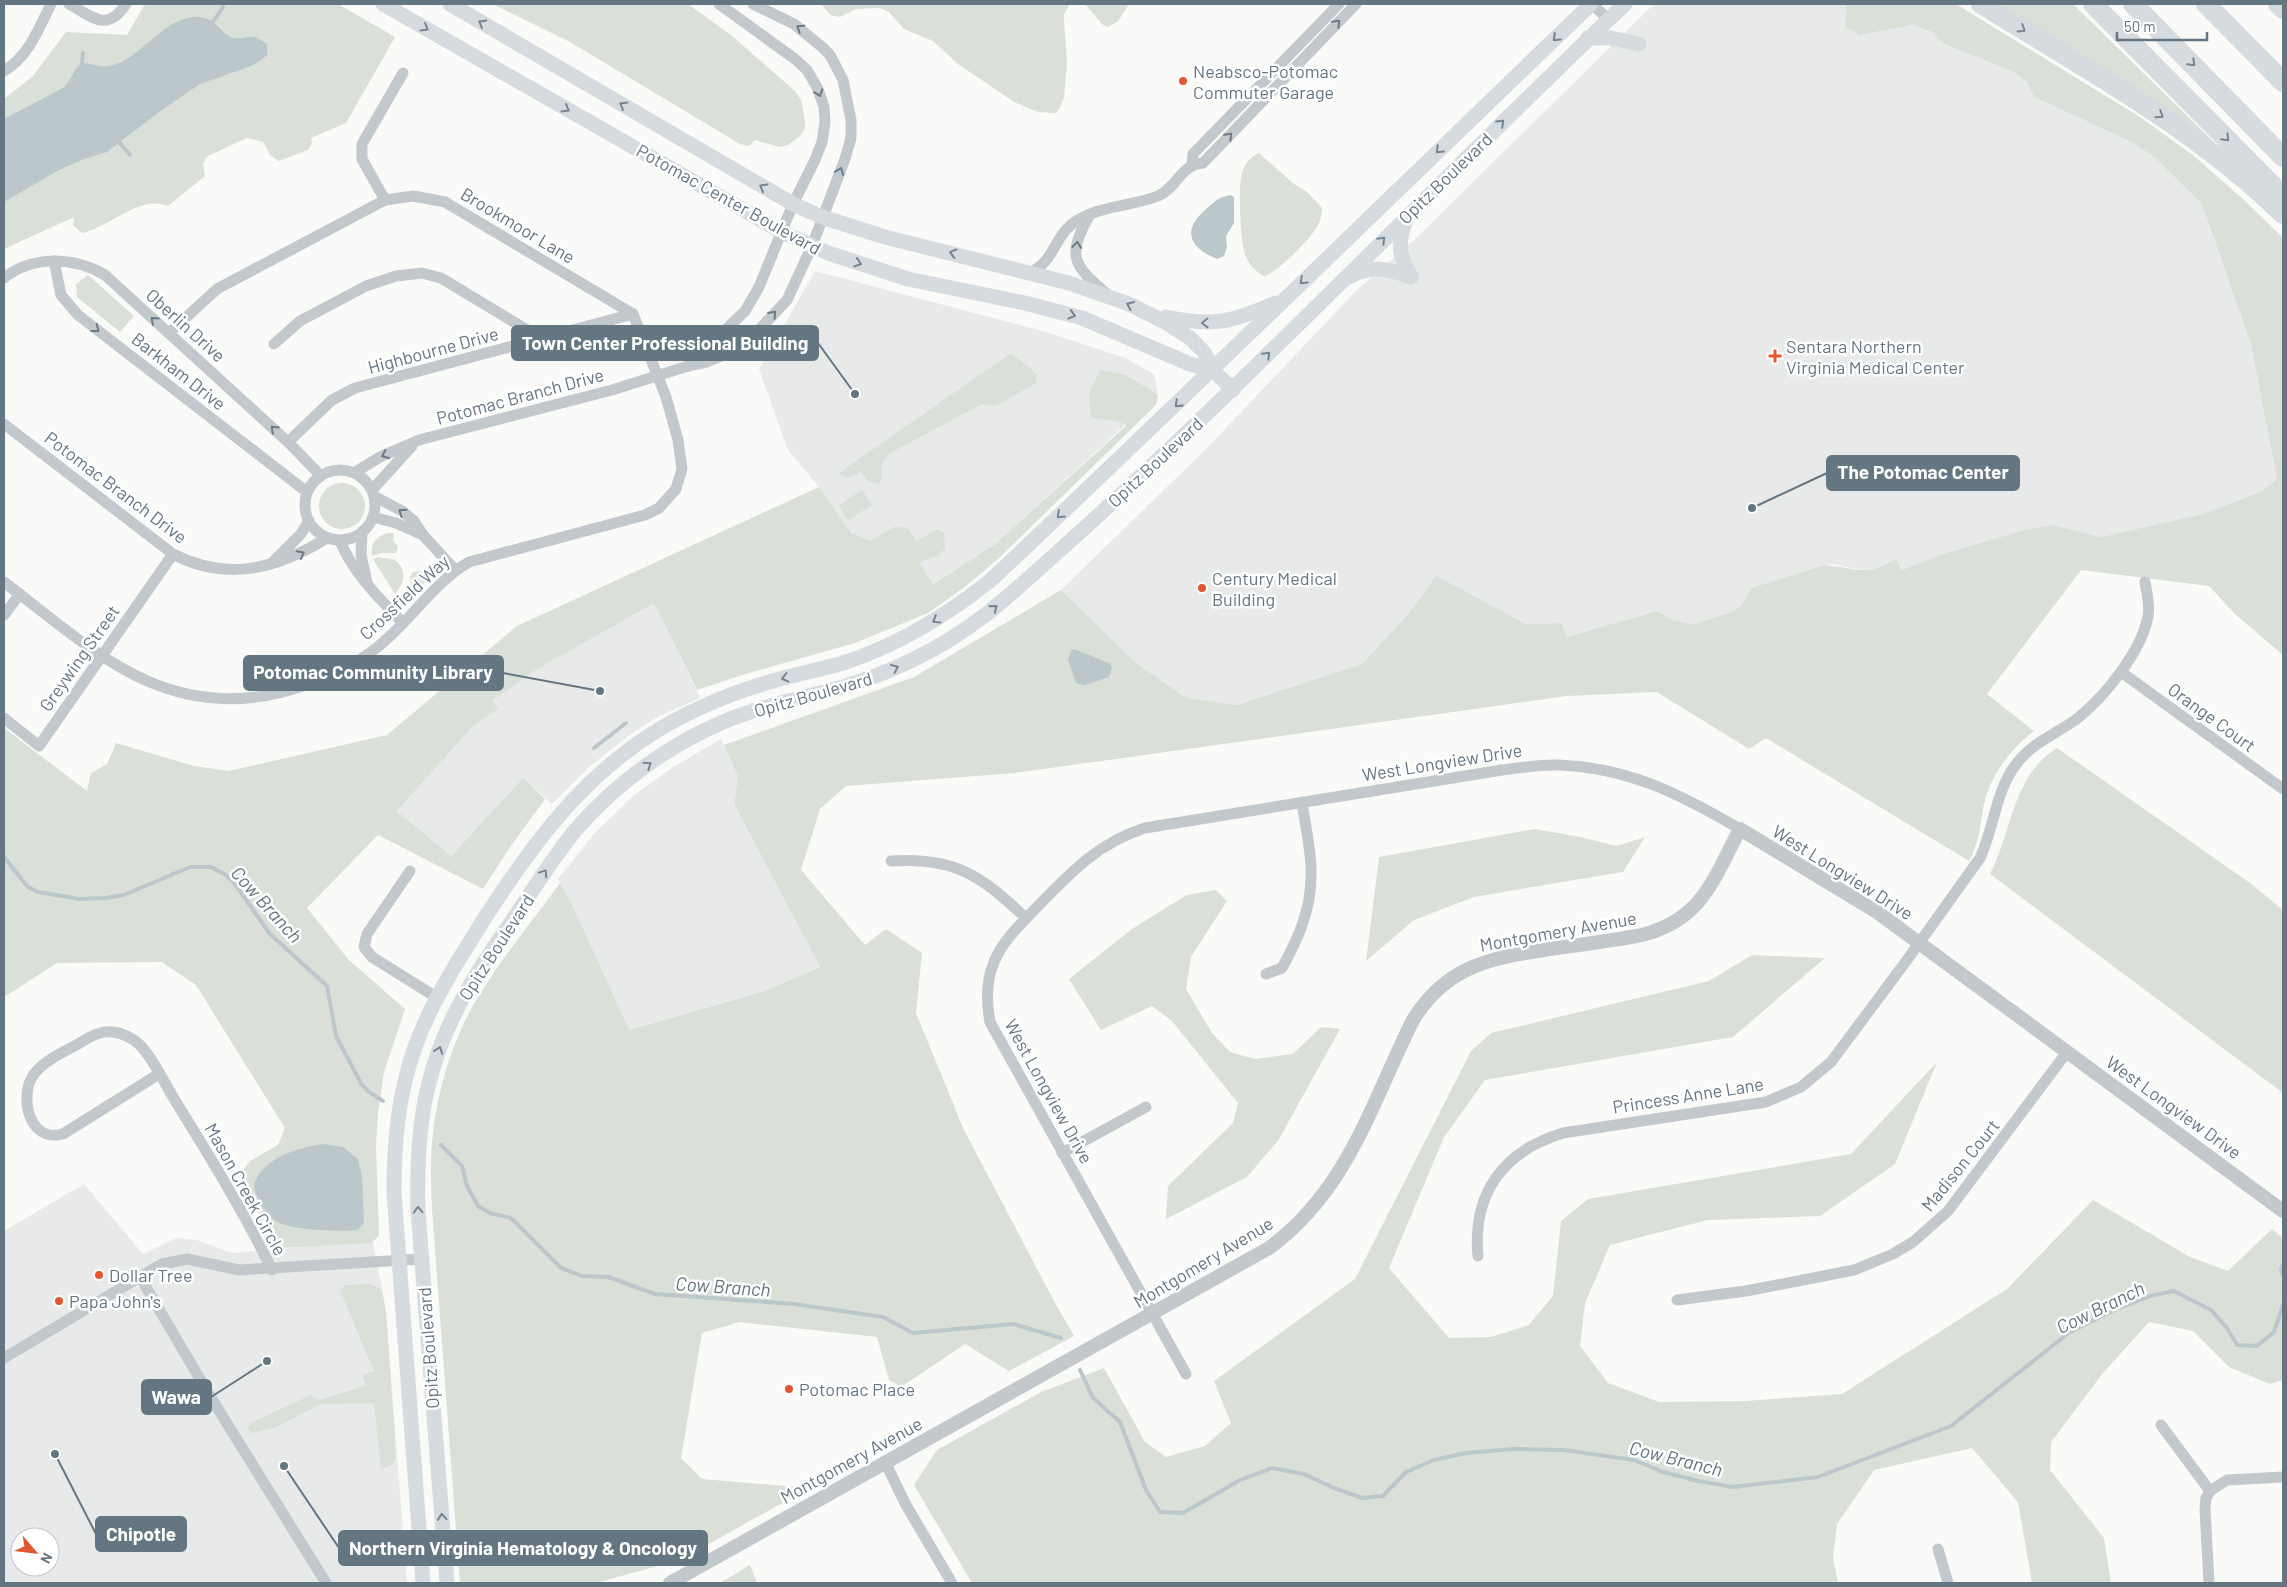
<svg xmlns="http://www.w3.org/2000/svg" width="2287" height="1587" font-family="Barlow,sans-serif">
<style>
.built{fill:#e8e9e9;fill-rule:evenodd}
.green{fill:#dadfd7}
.water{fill:#bbc7cb}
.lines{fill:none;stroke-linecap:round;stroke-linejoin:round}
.stream{stroke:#bbc7cb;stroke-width:4}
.minor{stroke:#c3c8cc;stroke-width:11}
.tertiary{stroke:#c3c8cc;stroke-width:14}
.secondary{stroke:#d6dbdf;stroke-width:15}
.motorway{stroke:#d6dbdf;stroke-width:20}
.oneway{stroke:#768591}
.oneway2{stroke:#6a7a87}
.poi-dot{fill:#e4572e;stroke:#fff;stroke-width:2}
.labels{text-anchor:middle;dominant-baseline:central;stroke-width:5;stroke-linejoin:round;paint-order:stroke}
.poi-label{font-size:18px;fill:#657683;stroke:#fff;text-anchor:start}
.street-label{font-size:18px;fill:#657683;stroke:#fff}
.water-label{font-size:19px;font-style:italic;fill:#60757c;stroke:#fff}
.leader{fill:none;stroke:#657683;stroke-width:2}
.callout-dot{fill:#657683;stroke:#fff;stroke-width:2}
.callout{fill:#657683;stroke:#657683;stroke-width:2}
.callout-label{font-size:19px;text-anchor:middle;font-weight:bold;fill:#fff}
</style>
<rect width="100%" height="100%" fill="#fafaf8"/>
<g class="built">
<polygon points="1654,4 1846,4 1845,27 1860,35 1913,25 1932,32 1942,43 2014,72 2027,84 2034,97 2134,143 2155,158 2202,204 2251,345 2277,479 2262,491 2203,514 2101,537 2053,525 1943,554 1902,570 1896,559 1874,569 1861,570 1833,564 1751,588 1742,605 1732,612 1693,624 1672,620 1657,611 1566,637 1562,623 1526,624 1436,577 1411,611 1362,664 1237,705 1187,698 1137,664 1061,590 1206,449 1357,290 1415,239"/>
<polygon points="815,271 1043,331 1125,358 1154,374 1158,395 994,545 932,584 919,562 851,533 819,487 788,450 759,369"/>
<polygon points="654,602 700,698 659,716 631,734 589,767 552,804 523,778 451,856 397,811 472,727 498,709 492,700 539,668"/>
<polygon points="721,739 738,777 734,804 820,967 765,991 628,1030 570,900 558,879 594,834 634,795 675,766"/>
<path d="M84 1184 143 1254 176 1238 197 1240 232 1253 373 1241 386 1312 407 1583H4V1231ZM20 1537H50V1567H20Z"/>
</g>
<g class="green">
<path d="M145 4H338L395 37 346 123 311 138 312 143 308 150 279 161 271 156 263 142 247 138 206 157 203 164 205 176 168 206C141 194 109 227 82 233L73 225 74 217 4 249V99L33 76 66 32 127 35Z"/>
<polygon points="493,4 688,4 731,35 795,91 801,100 805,121 805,128 800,136 788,145 779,147 755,140 749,146 740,144 570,42"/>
<polygon points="821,4 1070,4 1064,14 1064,22 1067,61 1064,98 1059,109 1056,113 1038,112 1014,102 958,64 933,41 904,29 889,12 880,8 856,9 840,17 830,15"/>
<polygon points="1085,4 1129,4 1118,21 1108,27 1103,25"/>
<path d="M1846 4H1956L2140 117 2194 156 2244 200 2283 238V655L2236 615 2209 586 2081 570 1987 694 2034 731C2012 747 1992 774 1985 800 1979 824 1982 836 1969 861L1766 738 1749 749 1657 692 1567 696 1015 773 846 786 820 809 801 870 865 945 886 929 922 953 916 1013 964 1130 1055 1303 1074 1336 1009 1371 965 1344 901 1387 889 1380 877 1337 740 1322 702 1333 681 1458 702 1479 809 1488 680 1560 599 1582 460 1583 432 1209C431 1183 430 1158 433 1133 438 1086 455 1033 480 994 504 955 534 919 560 883L570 900 629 1030 765 991 820 967 734 804 738 777 724 745 914 677 1061 590 1137 664 1187 698 1237 705 1362 664 1411 611 1436 576 1526 624 1562 623 1566 637 1657 611 1672 620 1693 624 1732 612 1742 605 1751 588 1822 566C1839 564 1857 573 1874 569 1881 567 1889 562 1896 559L1902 570 1943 554 2025 530 2053 525 2101 537 2203 514 2262 491 2277 479 2251 345 2202 204 2155 158 2134 143 2034 97 2027 83 2014 72 1942 43 1932 32 1913 25 1860 35 1845 27Z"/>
<polygon points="1998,4 2073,4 2218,146"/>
<path d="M1259 153 1294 184 1306 191 1322 208C1322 215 1320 221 1317 227 1310 239 1277 273 1264 276 1256 272 1250 266 1246 257 1240 246 1238 185 1242 173 1245 163 1250 157 1259 153Z"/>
<polygon points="88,275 134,316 120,332 77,297 76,284"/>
<polygon points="1011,353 1037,374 1036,383 996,406 982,404 890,453 882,464 882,478 879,484 867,480 861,472 846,478 839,473"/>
<polygon points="1100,370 1126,375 1158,395 1156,405 999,558 966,586 928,613 855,643 745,674 697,690 654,603 539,668 493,700 498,709 472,727 397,811 451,856 523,778 545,799 510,847 483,889 378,835 307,908 349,960 405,1009 384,1072 378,1114 376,1146 379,1236 371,1243 282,1248 277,1245 238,1178 250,1161 278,1145 285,1128 196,985 162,962 57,963 4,997 4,728 87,791 91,773 107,764 116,743 194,766 229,771 387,735 517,626 819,487 851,533 871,541 894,527 907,528 917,541 938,529 944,533 945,549 937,556 919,562 933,584 994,545 1127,425 1116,421 1091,418 1089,393"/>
<circle cx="342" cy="506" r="23"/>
<polygon points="862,490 872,505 848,520 839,505"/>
<path d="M387 533H394L393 541 398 546 396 553H382L372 556C370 545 376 536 387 533Z"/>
<path d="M379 557 395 560C408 570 404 584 395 594L373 559Z"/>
<polygon points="418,571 425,572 430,577 416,592 412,588 410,577 413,572"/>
<path d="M2057 748 2250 883 2283 910V1093L1990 874C2013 830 2012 776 2057 748Z"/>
<polygon points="1535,829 1580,837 1617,846 1645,837 1623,872 1474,897 1414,920 1366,961 1379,857"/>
<polygon points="1216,890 1227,901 1191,957 1186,989 1212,1033 1230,1052 1255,1059 1293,1054 1321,1027 1340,1029 1279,1139 1247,1177 1166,1219 1168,1186 1233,1123 1238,1103 1172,1021 1152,1006 1101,1030 1069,979 1132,929 1187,895"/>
<polygon points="1752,955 1825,958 1733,1037 1485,1080 1444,1137 1389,1268 1449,1338 1491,1337 1529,1325 1553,1296 1561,1221 1588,1199 1851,1154 1937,1062 1895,1164 1820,1216 1708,1220 1610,1245 1585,1303 1580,1346 1608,1383 1659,1402 1745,1401 1842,1394 2007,1289 2093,1200 2190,1257 2228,1271 2272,1229 2283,1238 2283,1380 2270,1384 2229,1367 2193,1331 2149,1322 2103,1373 2051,1442 2050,1470 2104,1538 2111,1583 2032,1583 2018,1502 1972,1448 1874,1470 1837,1524 1833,1558 1838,1583 972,1583 914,1485 937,1450 1041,1392 1104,1368 1145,1442 1166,1457 1205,1446 1231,1423 1214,1381 1355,1279 1471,1051 1491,1033 1709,981"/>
<polygon points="371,1284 382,1290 386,1312 396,1458 393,1464 381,1470 374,1403 321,1404 274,1428 252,1433 247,1429 250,1423 311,1395 319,1400 366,1386 363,1375 374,1371 340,1290 345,1285"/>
<polygon points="750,1565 757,1583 720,1583"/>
</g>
<g class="water">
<path d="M192 17C217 15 216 31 233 38 253 40 246 30 267 44V55L261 60 251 66 200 84 159 112 107 152 84 159 57 171 4 202V119L63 88C72 81 73 68 82 63 91 63 100 68 109 66 138 62 159 22 192 17Z"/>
<path d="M1230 195 1234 197V223L1226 236 1227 247 1224 256 1217 259C1191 248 1181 232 1204 211 1213 203 1218 197 1230 195Z"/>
<polygon points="1074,649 1111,664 1112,668 1109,677 1085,685 1076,683 1068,659 1071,651"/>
<path d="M323 1144 343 1147 358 1159 362 1177 364 1222 358 1230C342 1232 293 1230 280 1223 267 1217 255 1198 254 1185 262 1158 299 1147 323 1144Z"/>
</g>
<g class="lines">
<g class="stream">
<polyline points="213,22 223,7"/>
<polyline points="82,63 83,53"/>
<polyline points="120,143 130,155"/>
<polyline points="594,748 626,723"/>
<polyline points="4,857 28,887 38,892 80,899 106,898 124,895 190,867 211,867 226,875 235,884 270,934 327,986 336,1036 362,1085 369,1092 383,1101"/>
<polyline points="441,1145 462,1166 467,1186 478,1206 490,1213 511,1218 561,1268 582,1276 608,1277 655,1294 794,1304 883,1317 913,1333 1013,1324 1061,1338"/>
<polyline points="2283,1265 2281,1269 2283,1275"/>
<polyline points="1080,1370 1093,1398 1120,1422 1146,1490 1160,1512 1183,1513 1240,1480 1272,1468 1304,1474 1334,1488 1362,1498 1383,1496 1406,1472 1434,1460 1466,1453 1513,1449 1564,1450 1634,1460 1663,1472 1698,1481 1733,1487 1818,1477 1951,1426 2070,1332 2114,1310 2150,1296 2174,1291 2211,1310 2227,1328 2237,1345 2257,1346 2274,1332 2283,1305"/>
</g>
<g class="minor">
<path d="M69 4C93 17 107 33 126 4"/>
<polyline points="1592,4 1608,19"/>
<path d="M4 71C29 56 39 28 51 4"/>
<polyline points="1192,164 1193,154 1339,4"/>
<polyline points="385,200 362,159 362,144 403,73"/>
<path d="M1089 216C1066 257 1074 266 1107 294"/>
<polyline points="54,261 61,295 78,315 307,492"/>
<path d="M1030 273C1055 260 1053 240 1071 225 1095 205 1131 207 1158 196 1177 188 1180 165 1203 163L1356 4"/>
<path d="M4 278C33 255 74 257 105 275L288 442 321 476"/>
<polyline points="274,344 300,321 366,286 396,276 422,273 441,278 542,339"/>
<polyline points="688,366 745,311 759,287 793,204 815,160 822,142 825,122 824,107 818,89 807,70 795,59 719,4"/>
<path d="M4 424 173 554C227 582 277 569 327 538"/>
<polyline points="288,442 332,400 355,388 633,314"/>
<circle cx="340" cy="505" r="35"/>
<polyline points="354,473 380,457 419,440 612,390 688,366 707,362 736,350 756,333 787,300 812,246 845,159 851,138 851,120 843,80 830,55 822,47 794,24 753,4"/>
<polyline points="372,490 412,446"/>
<polyline points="374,496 402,511 414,521 423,535 455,570"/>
<polyline points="373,517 396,523 423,535"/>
<polyline points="362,532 361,554 367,583"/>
<path d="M340 541C353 573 379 598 403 623"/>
<polyline points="273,562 300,535 309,521"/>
<path d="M4 582C92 649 163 722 283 692 317 683 348 670 375 649 409 623 433 583 469 562L645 515 659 508 676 489 682 469 678 440 666 397 633 314 445 202 413 196 385 200 217 289 169 333"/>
<polyline points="4,615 20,594"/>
<polyline points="2121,672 2283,789"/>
<polyline points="4,718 39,746 173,554"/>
<path d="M891 861C956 857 981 876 1026 918"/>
<polyline points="410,871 367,934 364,947 372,957 436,997"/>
<path d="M1266 974 1282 968C1298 939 1311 910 1311 876 1312 852 1305 826 1302 802"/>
<path d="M159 1074 63 1134C31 1143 19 1101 32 1077 42 1061 62 1053 78 1044 88 1038 100 1030 113 1032 122 1033 133 1038 140 1045 153 1058 166 1086 176 1102 210 1157 244 1212 272 1270"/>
<polyline points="1062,1153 1146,1107"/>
<path d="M1478 1256C1472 1193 1504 1151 1563 1133L1766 1102 1801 1087 1831 1062 1907 960 1980 858C1995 826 1995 791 2017 763 2034 741 2057 734 2078 718 2105 696 2142 651 2148 616 2150 605 2147 594 2145 582"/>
<polyline points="140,1277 210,1396 326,1583"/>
<polyline points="1677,1300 1746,1291 1854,1270 1893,1254 1913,1242 1948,1211 2067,1052"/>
<polyline points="4,1358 140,1277 162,1264 187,1259 239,1270 421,1259"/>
<path d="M1186 1374 990 1022C986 1001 986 981 994 962 1003 940 1021 924 1036 908 1069 874 1099 842 1145 828L1502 770C1520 768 1540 764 1559 765 1630 768 1680 794 1740 829"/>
<polyline points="2161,1425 2210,1491 2206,1498 2205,1509 2209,1583"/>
<polyline points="885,1462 906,1505 952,1583"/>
<polyline points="2210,1491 2227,1480 2283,1477"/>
<polyline points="1938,1549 1948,1583"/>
</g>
<path class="tertiary" d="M670 1583 1269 1248C1348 1190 1371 1104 1413 1020 1447 965 1491 958 1550 949 1579 945 1608 941 1637 936 1701 922 1712 882 1740 829L1877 912 2283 1211"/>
<g class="secondary">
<polyline points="383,4 782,232 828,253 908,279 1025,303 1082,318 1190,364 1213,370"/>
<polyline points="450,4 793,204 822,217 885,237 1069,283 1129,304 1165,322 1190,338 1204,352 1213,370 1233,390"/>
<polyline points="1588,38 1611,38 1639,44"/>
<path d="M1407 217C1397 243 1398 253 1411 277"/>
<path d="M1349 277C1371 264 1389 269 1411 277"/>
<path d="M1166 317C1214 327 1232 322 1276 303"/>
<path d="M423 1583 394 1192C394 1143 398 1096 414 1050 429 1007 452 970 476 932 535 838 597 753 702 707 727 695 754 686 780 679 801 673 823 669 843 663 899 645 946 616 991 580 1193 390 1391 196 1591 4"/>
<path d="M447 1583 418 1211C417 1170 418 1127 428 1087 442 1025 476 972 512 921 534 889 554 855 579 826 618 782 669 745 723 722 761 706 803 698 843 687 903 669 959 639 1006 598 1222 410 1418 201 1625 4"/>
</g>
<g class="motorway">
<path d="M1981 4C2085 68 2195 128 2283 214"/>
<polyline points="2093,4 2283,196"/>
<polyline points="2133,4 2283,157"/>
<polyline points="2206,4 2283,82"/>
<polyline points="2278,4 2283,9"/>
</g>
</g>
<defs><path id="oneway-chevron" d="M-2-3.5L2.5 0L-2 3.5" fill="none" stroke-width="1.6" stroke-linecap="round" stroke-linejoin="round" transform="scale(1.25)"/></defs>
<g class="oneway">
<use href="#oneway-chevron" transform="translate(482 23) rotate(-150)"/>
<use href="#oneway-chevron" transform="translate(425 28) rotate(30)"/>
<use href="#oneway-chevron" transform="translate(2022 29) rotate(32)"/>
<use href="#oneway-chevron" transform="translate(1556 38) rotate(136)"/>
<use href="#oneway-chevron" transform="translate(2192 63) rotate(45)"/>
<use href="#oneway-chevron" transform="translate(623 105) rotate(-150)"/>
<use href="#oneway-chevron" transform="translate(566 109) rotate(30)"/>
<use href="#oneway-chevron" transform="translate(2160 115) rotate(33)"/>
<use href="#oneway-chevron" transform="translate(1501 123) rotate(-44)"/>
<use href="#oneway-chevron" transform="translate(2226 138) rotate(46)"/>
<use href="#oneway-chevron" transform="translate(1439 150) rotate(136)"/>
<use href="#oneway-chevron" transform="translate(763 187) rotate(-150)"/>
<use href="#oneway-chevron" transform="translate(1382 240) rotate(-45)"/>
<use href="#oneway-chevron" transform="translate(953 253) rotate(-165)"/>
<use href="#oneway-chevron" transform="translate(858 263) rotate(18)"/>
<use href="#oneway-chevron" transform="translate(1303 281) rotate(136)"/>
<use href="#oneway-chevron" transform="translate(1130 305) rotate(-156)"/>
<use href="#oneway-chevron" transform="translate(1072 315) rotate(16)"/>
<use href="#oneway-chevron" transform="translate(1205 323) rotate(179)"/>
<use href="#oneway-chevron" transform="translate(1267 355) rotate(-45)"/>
<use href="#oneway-chevron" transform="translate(1178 404) rotate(136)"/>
<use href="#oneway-chevron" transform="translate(1060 515) rotate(137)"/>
<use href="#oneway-chevron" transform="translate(994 608) rotate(-39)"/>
<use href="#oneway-chevron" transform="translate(936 620) rotate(148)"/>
<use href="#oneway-chevron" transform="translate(895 668) rotate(-24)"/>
<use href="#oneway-chevron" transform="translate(785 678) rotate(166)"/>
<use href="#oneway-chevron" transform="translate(648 765) rotate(-34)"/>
<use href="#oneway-chevron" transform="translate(544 873) rotate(-56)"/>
<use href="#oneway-chevron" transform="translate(439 1050) rotate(-70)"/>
<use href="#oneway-chevron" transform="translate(418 1210) rotate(-93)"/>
<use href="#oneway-chevron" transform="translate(442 1517) rotate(-95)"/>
</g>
<g class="oneway2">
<use href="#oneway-chevron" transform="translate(1337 23) rotate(-46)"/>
<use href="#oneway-chevron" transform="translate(800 28) rotate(-147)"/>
<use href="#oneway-chevron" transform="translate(819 93) rotate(70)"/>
<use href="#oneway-chevron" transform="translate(1229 136) rotate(-46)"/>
<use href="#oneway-chevron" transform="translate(840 171) rotate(-69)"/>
<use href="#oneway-chevron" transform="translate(1077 245) rotate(-83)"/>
<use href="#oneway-chevron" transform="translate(773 314) rotate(-48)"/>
<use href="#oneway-chevron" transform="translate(154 320) rotate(-138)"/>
<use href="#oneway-chevron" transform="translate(96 329) rotate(38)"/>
<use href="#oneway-chevron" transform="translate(274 429) rotate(-137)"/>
<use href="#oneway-chevron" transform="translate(385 455) rotate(155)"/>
<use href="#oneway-chevron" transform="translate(402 512) rotate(-146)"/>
<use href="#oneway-chevron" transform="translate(301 554) rotate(-28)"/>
</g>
<g class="poi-dot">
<circle cx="1183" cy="81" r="5"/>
<path d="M1772.5 348.5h5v5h5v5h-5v5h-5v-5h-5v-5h5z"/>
<circle cx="1202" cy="588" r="5"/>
<circle cx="99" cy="1275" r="5"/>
<circle cx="59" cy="1301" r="5"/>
<circle cx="789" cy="1389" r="5"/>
</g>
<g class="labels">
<g class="poi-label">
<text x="1193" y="71">Neabsco-Potomac<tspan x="1193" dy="21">Commuter Garage</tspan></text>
<text x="1786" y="346">Sentara Northern<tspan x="1786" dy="21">Virginia Medical Center</tspan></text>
<text x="1212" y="578">Century Medical<tspan x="1212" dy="21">Building</tspan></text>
<text x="109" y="1275">Dollar Tree</text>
<text x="69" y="1301">Papa John's</text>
<text x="799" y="1389">Potomac Place</text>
</g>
<g class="street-label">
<text transform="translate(1445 178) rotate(-44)">Opitz Boulevard</text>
<text transform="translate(729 199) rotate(29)">Potomac Center Boulevard</text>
<text transform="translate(518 225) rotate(31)">Brookmoor Lane</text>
<text transform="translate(186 325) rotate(42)">Oberlin Drive</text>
<text transform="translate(433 350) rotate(-15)">Highbourne Drive</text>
<text transform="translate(179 371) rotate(38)">Barkham Drive</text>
<text transform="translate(520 396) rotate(-15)">Potomac Branch Drive</text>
<text transform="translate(1155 462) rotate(-43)">Opitz Boulevard</text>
<text transform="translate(116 487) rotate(37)">Potomac Branch Drive</text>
<text transform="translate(404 597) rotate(-43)">Crossfield Way</text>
<text transform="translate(79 658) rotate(-55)">Greywing Street</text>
<text transform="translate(813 694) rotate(-16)">Opitz Boulevard</text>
<text transform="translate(2212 717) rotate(36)">Orange Court</text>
<text transform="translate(1442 762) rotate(-9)">West Longview Drive</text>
<text transform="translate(1843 872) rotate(32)">West Longview Drive</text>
<text transform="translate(1558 931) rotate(-10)">Montgomery Avenue</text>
<text transform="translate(496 947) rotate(-57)">Opitz Boulevard</text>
<text transform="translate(1049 1091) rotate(61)">West Longview Drive</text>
<text transform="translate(1688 1095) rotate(-9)">Princess Anne Lane</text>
<text transform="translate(2174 1107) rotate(36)">West Longview Drive</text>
<text transform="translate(1960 1165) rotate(-51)">Madison Court</text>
<text transform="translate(246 1189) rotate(61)">Mason Creek Circle</text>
<text transform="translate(1203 1262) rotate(-31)">Montgomery Avenue</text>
<text transform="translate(428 1348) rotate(-94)">Opitz Boulevard</text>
<text transform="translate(851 1460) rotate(-29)">Montgomery Avenue</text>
</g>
<g class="water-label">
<text transform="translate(267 904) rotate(48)">Cow Branch</text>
<text transform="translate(723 1286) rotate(4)">Cow Branch</text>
<text transform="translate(2100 1307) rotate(-26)">Cow Branch</text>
<text transform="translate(1676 1458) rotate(14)">Cow Branch</text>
</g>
</g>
<path class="leader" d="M855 394L818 343M1752 508L1827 473M600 691L503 673M267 1361L211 1397M55 1454L96 1534M284 1466L339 1548"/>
<g class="callout-dot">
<circle cx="855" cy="394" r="5"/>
<circle cx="1752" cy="508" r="5"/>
<circle cx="600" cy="691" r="5"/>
<circle cx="267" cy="1361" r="5"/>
<circle cx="55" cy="1454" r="5"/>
<circle cx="284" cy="1466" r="5"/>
</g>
<g class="callout">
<rect x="512" y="326" width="306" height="34" rx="5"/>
<rect x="1827" y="456" width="192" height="34" rx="5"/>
<rect x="244" y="656" width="259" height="34" rx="5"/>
<rect x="142" y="1380" width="69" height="34" rx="5"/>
<rect x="96" y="1517" width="90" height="34" rx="5"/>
<rect x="339" y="1531" width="368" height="34" rx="5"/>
</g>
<g class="callout-label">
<text x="665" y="350">Town Center Professional Building</text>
<text x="1923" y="479">The Potomac Center</text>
<text x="373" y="679">Potomac Community Library</text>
<text x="176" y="1404">Wawa</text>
<text x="141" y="1541">Chipotle</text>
<text x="523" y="1555">Northern Virginia Hematology &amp; Oncology</text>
</g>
<rect width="2287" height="1587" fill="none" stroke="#657683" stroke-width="10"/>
<g transform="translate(35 1552) rotate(118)"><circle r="24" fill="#ffffff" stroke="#c1c8cd"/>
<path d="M0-4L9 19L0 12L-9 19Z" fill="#e4572e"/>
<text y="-8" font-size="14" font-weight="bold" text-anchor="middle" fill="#657683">N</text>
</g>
<path d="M2117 32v8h90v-8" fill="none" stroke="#657683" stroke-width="2.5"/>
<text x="2124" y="32" font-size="15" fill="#657683" stroke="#ffffff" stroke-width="4" paint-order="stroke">50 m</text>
</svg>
